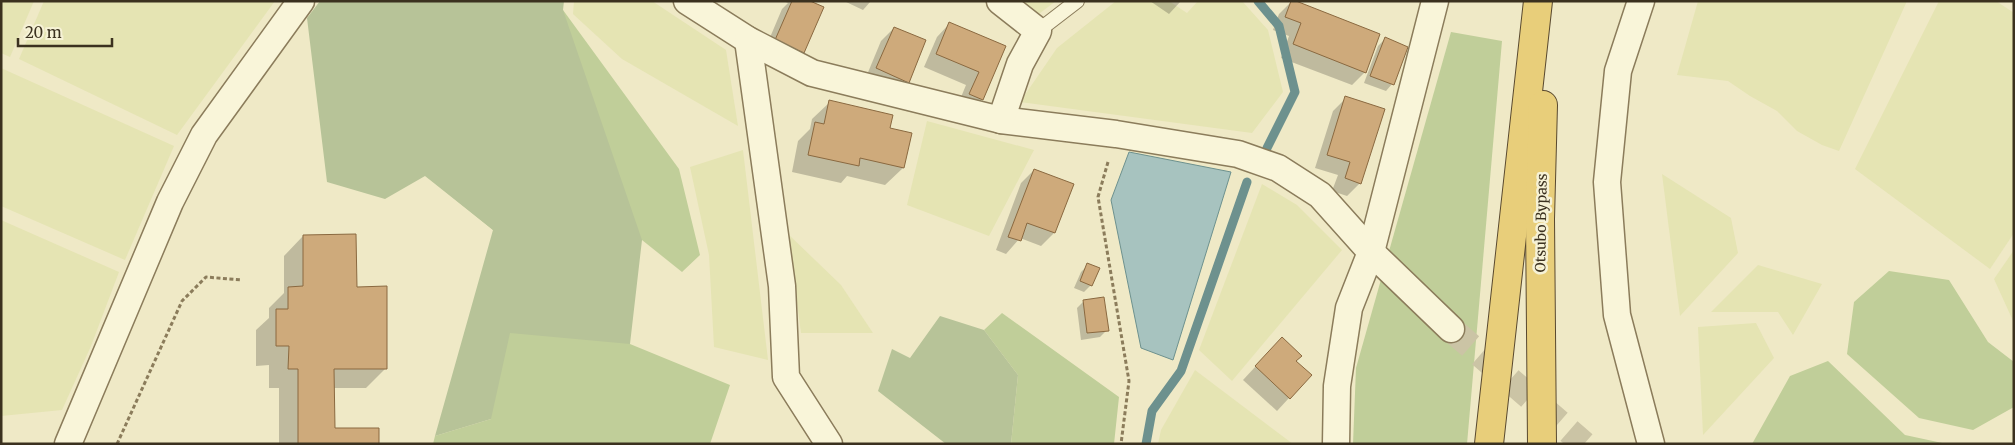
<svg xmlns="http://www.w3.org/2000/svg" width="2015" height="445" font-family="Merriweather,serif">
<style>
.farmland{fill:#e5e4b3}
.green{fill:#c0ce99}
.cemetery{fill:#b7c398}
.water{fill:#a7c3bf;stroke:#6d918e}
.shadow{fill:#0003}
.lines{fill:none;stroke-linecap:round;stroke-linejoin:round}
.stream{stroke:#6d918e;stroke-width:9}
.building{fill:#ceaa7b;stroke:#8a6940}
.minor-tunnel{stroke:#cbc4a5;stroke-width:26;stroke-dasharray:26 13;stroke-linecap:butt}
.service-casing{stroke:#8b7c5b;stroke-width:16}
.minor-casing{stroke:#8b7c5b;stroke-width:29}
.trunk-casing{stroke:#59492f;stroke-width:30}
.path{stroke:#8b7c5b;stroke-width:3;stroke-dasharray:4 2.5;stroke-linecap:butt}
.service{stroke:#f9f5d9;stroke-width:14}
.minor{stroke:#f9f5d9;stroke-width:26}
.trunk{stroke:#e8ce7a;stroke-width:28}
.labels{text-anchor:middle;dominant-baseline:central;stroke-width:5;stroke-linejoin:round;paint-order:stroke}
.street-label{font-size:14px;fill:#3b311f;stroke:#f6f2d6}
</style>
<rect width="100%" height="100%" fill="#efe9c6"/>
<g class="farmland">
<polygon points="1,1 34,1 10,57 1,53"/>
<polygon points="44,1 275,1 177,135 19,59"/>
<polygon points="574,1 652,1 726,50 738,126 622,59 573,14"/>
<polygon points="1020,1 1056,1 1036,16"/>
<polygon points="1116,1 1169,1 1187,13 1198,1 1242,1 1268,30 1283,92 1252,133 1020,102 1057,48"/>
<polygon points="1698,1 1907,1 1839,151 1822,145 1797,131 1777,111 1750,96 1728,81 1677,75"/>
<polygon points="1939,1 1996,1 2014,13 2014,233 1990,269 1855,169"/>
<polygon points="1,68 174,146 125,260 1,206"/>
<polygon points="927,121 1034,150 989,236 907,205"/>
<polygon points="743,150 768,360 714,347 709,255 690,167"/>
<polygon points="1662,174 1731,218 1738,253 1680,316"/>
<polygon points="1262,184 1297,205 1342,250 1232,381 1199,350"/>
<polygon points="1,220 119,272 91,346 62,410 1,416"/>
<polygon points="788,234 841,285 873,333 801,333"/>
<polygon points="2014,250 2014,323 1994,279"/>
<polygon points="1758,265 1822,284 1793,335 1778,312 1711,312"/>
<polygon points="1756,323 1774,358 1703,435 1698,327"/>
<polygon points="1195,370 1293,444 1158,444 1161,430"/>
</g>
<g class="green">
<polygon points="563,10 679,169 700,255 682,272 642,240 589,279 630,344 730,385 710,444 433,444 435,436 491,419 493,230 425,175"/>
<polygon points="1451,32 1502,41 1467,444 1353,444 1356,368"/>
<polygon points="1889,271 1949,280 1988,342 2014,362 2014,407 1973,430 1919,418 1847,354 1854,302"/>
<polygon points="1002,313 1119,397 1114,444 1011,444 1018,375 984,330"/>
<polygon points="1828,361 1905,435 1947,444 1752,444 1790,376"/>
</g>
<g class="cemetery">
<polygon points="320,1 564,1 563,10 642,240 630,344 510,333 491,419 435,436 493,230 425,176 385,199 327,182 307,18"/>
<polygon points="940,316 984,330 1018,375 1011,444 946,444 878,391 892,349 910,358"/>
</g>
<polygon class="water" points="1129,152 1231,172 1173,360 1141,348 1111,200"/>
<g class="shadow">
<polygon points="783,1 806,1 803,52 790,65 763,54 782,9 788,3"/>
<polygon points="844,1 871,1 863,10"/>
<polygon points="1150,1 1181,1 1169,14"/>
<polygon points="1292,1 1365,72 1352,85 1281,58 1289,36 1273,30 1279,14"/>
<polygon points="950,23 1005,47 982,99 969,112 957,107 966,85 924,67 937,37"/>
<polygon points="894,28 908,82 894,95 864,82 881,41"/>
<polygon points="1385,39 1392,84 1386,91 1364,83 1378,46"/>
<polygon points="1346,98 1360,183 1347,196 1332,191 1338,175 1315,168 1333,111"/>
<polygon points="830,102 888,129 903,168 885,185 847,176 841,183 792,172 798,141 810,129 812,119"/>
<polygon points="1034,170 1072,184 1054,233 1041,246 1020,238 1006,254 996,250 1021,183"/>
<polygon points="303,236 356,288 386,368 366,388 333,388 333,429 378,444 279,444 279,388 269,388 269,365 256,366 256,330 269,318 269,308 284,293 284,256"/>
<polygon points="1088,265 1091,285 1084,292 1074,288 1081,272"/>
<polygon points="1084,301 1107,330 1100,337 1081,340 1077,308"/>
<polygon points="1269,352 1289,398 1277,411 1243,380"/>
</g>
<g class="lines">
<g class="stream">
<polyline points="1258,1 1279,26 1295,92 1267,148"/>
<polyline points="1146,444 1152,411 1181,371 1247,182"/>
</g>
</g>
<g class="building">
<polygon points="792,1 810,1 824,7 804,53 775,40"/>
<polygon points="1291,1 1296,1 1380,34 1366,73 1293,44 1301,23 1285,17"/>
<polygon points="949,22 1006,46 983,100 969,94 979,72 936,54"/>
<polygon points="894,27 926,40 909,83 876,68"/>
<polygon points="1385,37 1408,47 1394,85 1370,76"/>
<polygon points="1345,96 1385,109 1361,184 1345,178 1350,162 1327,155"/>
<polygon points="829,100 893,115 890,128 912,133 904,168 860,158 859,166 808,155 815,122 824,124"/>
<polygon points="1034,169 1074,184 1055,233 1027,223 1021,241 1008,237"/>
<polygon points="356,234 357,287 387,286 387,369 334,369 335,428 379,428 379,444 298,444 298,369 288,369 289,346 276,346 276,309 288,309 288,287 303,286 303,235"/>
<polygon points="1087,263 1100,268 1092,286 1080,281"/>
<polygon points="1104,297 1109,331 1087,333 1083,300"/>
<polygon points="1282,337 1302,356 1296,361 1312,375 1290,399 1255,366"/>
</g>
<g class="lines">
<polyline class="minor-tunnel" points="1451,329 1584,444"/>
<g class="service-casing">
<polyline id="service" points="1038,31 1077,1"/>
</g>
<g class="minor-casing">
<g id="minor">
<polyline points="687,1 748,40 812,73 1001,120 1116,134 1238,154 1278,168 1320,195 1371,252 1451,329"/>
<polyline points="1000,1 1038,31 1020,64 1001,120"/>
<polyline points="1641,1 1618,71 1607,182 1617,315 1651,444"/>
<polyline points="748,40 782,286 786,377 829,444"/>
<polyline points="68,444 170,202 204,135 301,1"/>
<polyline points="1336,444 1337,386 1349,308 1371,252 1435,1"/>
</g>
</g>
<g class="trunk-casing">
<g id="trunk">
<polyline points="1489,444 1538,1"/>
<polyline points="1542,444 1540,219 1543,105"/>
</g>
</g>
<g class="path">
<polyline points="1108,162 1098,197 1129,381 1121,444"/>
<polyline points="117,444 182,301 206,277 242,280"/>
</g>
<use href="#service" class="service"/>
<use href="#minor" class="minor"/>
<use href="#trunk" class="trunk"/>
</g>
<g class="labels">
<g class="street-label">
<text transform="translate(1541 223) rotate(-89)">Otsubo Bypass</text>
</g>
</g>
<rect width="2015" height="445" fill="none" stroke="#3b311f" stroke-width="5"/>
<path d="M18 38v8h94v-8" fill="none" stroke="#3b311f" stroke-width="2.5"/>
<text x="25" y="38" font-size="15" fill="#3b311f" stroke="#f6f2d6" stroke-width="4" paint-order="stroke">20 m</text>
</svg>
